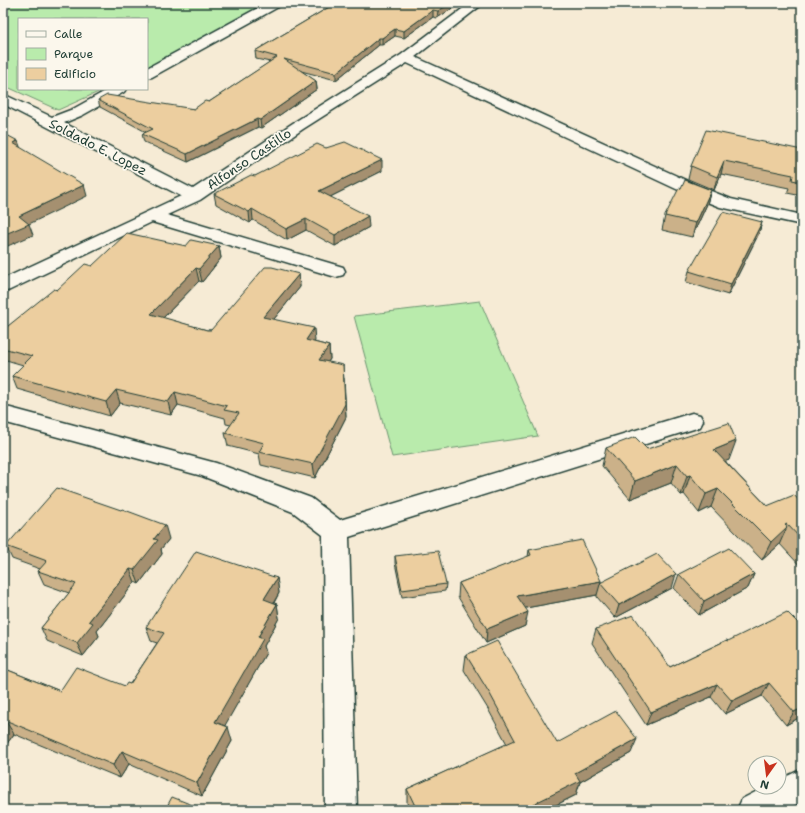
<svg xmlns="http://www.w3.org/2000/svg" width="805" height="813" font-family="'Shantell Sans',sans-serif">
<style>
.green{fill:#b9ebac;stroke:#6c9470}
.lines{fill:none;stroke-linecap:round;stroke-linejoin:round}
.minor-casing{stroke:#1f3d34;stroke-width:3}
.minor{fill:#fbf7ec;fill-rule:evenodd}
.wall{fill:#cbb189;stroke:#1f3d34}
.shaded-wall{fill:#a5906f;stroke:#1f3d34}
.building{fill:#ecce9f;stroke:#1f3d34}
.labels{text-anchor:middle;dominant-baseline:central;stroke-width:3.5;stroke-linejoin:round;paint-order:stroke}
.far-street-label{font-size:13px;fill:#1f3d34;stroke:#fbf7ec}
</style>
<rect width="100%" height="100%" fill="#f6ebd5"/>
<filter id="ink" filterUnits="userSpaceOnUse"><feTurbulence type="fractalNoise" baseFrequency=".025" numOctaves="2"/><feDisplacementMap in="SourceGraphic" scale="8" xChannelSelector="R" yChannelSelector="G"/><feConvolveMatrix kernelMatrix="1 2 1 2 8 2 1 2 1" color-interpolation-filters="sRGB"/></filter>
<g filter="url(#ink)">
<g class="green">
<polygon points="3,3 267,3 147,69 147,19 19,19 19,89 105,89 58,110 3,85"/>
<polygon points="480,301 538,436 392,457 354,316"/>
</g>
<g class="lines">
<g class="minor-casing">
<g id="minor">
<polygon points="267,3 282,3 280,6 152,77 147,78 147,68"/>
<polygon points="470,3 484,3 415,57 701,187 731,199 802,215 802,225 720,207 689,195 407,63 303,129 200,200 167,215 343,267 345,271 343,275 336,277 329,275 152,222 10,290 3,292 3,279 181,196 3,104 3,94 52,117 73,109 109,89 126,89 124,92 83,115 64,123 193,189 293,123 401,55"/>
<polygon points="3,406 216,463 311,498 340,520 692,413 700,415 703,421 700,427 349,537 357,810 325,810 323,535 293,512 202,476 3,422"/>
<polygon points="802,769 802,802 786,810 737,810 742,799 765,787 779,787 779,780"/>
</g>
</g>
<use href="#minor" class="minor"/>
</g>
<g class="wall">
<polygon points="336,3 461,3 437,18 433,17 404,38 395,36 382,45 379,45 336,80 301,71 316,81 317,89 261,128 258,127 188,162 144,142 142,134 146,132 100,107 98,100 194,109 209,102 270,62 256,59 255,51"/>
<polygon points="326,148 382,171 330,197 369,227 335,246 306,230 287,240 253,220 250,223 216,204 214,194 255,176"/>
<polygon points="802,150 802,196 787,193 789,188 721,174 714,190 688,179 691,166"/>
<polygon points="681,189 711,190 707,204 692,237 662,230 665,216"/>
<polygon points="762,222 759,233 728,295 686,282 689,271"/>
<polygon points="186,246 219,246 221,258 202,282 199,281 163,318 207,330 211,330 299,274 300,287 274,319 315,341 314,342 329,346 330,359 328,362 344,378 346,417 315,478 261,465 259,454 228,446 225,433 231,425 226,424 225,418 178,405 171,415 120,403 110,416 17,389 12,376 23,365 3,359 3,330 57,290 92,266"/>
<polygon points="606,448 647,449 729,460 725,461 767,506 802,504 802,568 779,543 779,545 762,560 711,507 699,513 684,494 681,495 671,483 630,499 602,466"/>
<polygon points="169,539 161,549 162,554 139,584 135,582 97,631 99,636 83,656 47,641 41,628 69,593 44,584 38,571 40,569 12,559 6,546"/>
<polygon points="529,550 601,581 601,583 672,588 615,618 597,597 597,595 525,608 525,626 486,643 458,597 459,583 528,557"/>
<polygon points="395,556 446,584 445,591 402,597 395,563"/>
<polygon points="679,574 754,574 748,588 699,615 674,588"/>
<polygon points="277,578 279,593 274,603 277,604 279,618 264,646 266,653 224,726 232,741 202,796 129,764 120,778 14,734 3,749 3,668 60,691 125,686 130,684 157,643 151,641 146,627"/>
<polygon points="596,629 670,667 727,640 802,716 786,725 762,696 725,714 711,697 646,725 592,643"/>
<polygon points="466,655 557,743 631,753 580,782 576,795 546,810 410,810 407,803 407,789 507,744 488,709 464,670"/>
</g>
<g class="shaded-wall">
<polygon points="451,3 461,3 437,18 438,11"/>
<polygon points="433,10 433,17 404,38 404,31"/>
<polygon points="395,29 395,36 382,45 382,38"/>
<polygon points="379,38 379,45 336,80 336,73"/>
<polygon points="316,81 317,89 261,128 260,120"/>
<polygon points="257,119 258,127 188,162 187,154"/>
<polygon points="18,141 22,152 13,143"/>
<polygon points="382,160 382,171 320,202 319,191"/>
<polygon points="724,161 721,174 714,190 717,177"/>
<polygon points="84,185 87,196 29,224 33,235 3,248 3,235 19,216"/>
<polygon points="711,190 707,204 692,237 696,223"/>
<polygon points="252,209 253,220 250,223 249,212"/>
<polygon points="368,216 369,227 335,246 335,235"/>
<polygon points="306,219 306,230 287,240 286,229"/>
<polygon points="762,222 759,233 728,295 731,284"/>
<polygon points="219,246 221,258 202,282 199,269"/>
<polygon points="196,268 199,281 154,327 151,314"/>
<polygon points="299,274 300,287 265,330 263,317"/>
<polygon points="314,328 315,341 307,354 306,340"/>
<polygon points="329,346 330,359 320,373 319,360"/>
<polygon points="343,365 346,417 315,478 313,464"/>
<polygon points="116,390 120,403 110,416 106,402"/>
<polygon points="175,392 178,405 171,415 168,402"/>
<polygon points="736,441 729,460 708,468 714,450"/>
<polygon points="677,464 671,483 630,499 635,481"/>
<polygon points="690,475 684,494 681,495 687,476"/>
<polygon points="718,489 711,507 699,513 706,494"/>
<polygon points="787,524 784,529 787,527 779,545 762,560 771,542 785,525"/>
<polygon points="165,525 169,539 161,549 162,554 139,584 134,570 154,539"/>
<polygon points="130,569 135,582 97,631 99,636 83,656 77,643 89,621"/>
<polygon points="676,574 672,588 615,618 619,605"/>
<polygon points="754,574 748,588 699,615 704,601"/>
<polygon points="277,578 279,593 267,614 264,599"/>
<polygon points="601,581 597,595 515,610 517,596"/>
<polygon points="277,604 279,618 264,646 266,653 219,736 215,722 258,637"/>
<polygon points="528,612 525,626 486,643 487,629"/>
<polygon points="769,683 762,696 725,714 732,701"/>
<polygon points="717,684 711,697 646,725 651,712"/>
<polygon points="802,708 802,716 786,725 794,712"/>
<polygon points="5,720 14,734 3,749 3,723"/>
<polygon points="228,727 232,741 202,796 197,783"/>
<polygon points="637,739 631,753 580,782 576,795 546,810 521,810 575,773"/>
<polygon points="122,751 129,764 120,778 113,765"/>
</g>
<g class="building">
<polygon points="336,3 451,3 438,11 433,10 404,31 395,29 382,38 379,38 336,73 284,59 316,81 260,120 257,119 187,154 142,134 153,129 98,100 107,95 194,109 205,101 209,102 277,57 255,51"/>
<polygon points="706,130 802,150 802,182 792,180 793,175 724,161 717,177 691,166"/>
<polygon points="3,133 18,141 13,143 84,185 19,216 29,224 3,235"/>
<polygon points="345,142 382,160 319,191 368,216 335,235 306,219 286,229 252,209 249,212 214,194 251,175 255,176 317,144 326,148"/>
<polygon points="685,180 711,190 696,223 665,216 679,188 681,189"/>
<polygon points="723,212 762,222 731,284 689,271"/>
<polygon points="127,233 186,246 191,240 219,246 199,269 196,268 151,314 207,330 211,330 265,267 272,267 299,274 263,317 314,328 306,340 329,346 319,360 343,365 345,404 313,464 259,452 264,443 225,433 239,413 224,410 227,406 175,392 168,402 116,390 106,402 12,376 32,356 3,348 3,330 54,289 57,290 85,264 92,266"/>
<polygon points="729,423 736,441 714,450 767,506 794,495 802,504 802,540 787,524 785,525 787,527 771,542 718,489 706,494 690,475 687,476 677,464 635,481 606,448 635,437 647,449"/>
<polygon points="57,488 121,510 122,509 165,525 154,539 158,540 134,570 130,569 89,621 93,623 77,643 41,628 76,584 38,571 47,561 6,546"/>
<polygon points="582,540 601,581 517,596 528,612 487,629 459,583 531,555 529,550"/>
<polygon points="729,548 754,574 704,601 679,574"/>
<polygon points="196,551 277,578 264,599 277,604 258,637 263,639 215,722 228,727 197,783 122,751 113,765 5,720 3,723 3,668 60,691 76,667 125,686 127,683 130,684 164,633 146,627"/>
<polygon points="438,551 446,584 402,590 395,556"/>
<polygon points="657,554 676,574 619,605 600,583"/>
<polygon points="787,612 802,627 802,708 794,712 769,683 732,701 717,684 651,712 596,629 633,615 670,667 727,640 728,641"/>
<polygon points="497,641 557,743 616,711 637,739 575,773 580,781 521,810 417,810 407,789 515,740 490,694 466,655"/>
<polygon points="172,797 205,810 165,810"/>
</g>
</g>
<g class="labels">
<g class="far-street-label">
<text transform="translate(98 147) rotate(27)">Soldado E. Lopez</text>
<text transform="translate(249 159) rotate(-34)">Alfonso Castillo</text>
</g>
</g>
<rect width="805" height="813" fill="none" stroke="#fbf7ec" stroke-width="16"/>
<rect x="8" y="8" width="789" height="797" fill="none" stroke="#1f3d34" stroke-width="1.5" filter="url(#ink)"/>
<rect x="18" y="18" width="130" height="72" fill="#fbf7ec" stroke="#a3ada2"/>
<rect x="26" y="31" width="20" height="6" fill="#fbf7ec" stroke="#a3ada2"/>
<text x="54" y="38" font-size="12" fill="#1f3d34">Calle</text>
<rect x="26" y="48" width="20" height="12" fill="#b9ebac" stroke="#a3ada2"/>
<text x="54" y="58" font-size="12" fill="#1f3d34">Parque</text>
<rect x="26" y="68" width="20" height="12" fill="#ecce9f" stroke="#a3ada2"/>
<text x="54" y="78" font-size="12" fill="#1f3d34">Edificio</text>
<g transform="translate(767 775) rotate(194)"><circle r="19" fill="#fbf7ec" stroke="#a3ada2"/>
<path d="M0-3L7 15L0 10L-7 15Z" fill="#c8321e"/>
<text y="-6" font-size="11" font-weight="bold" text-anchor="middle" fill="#1f3d34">N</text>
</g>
</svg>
